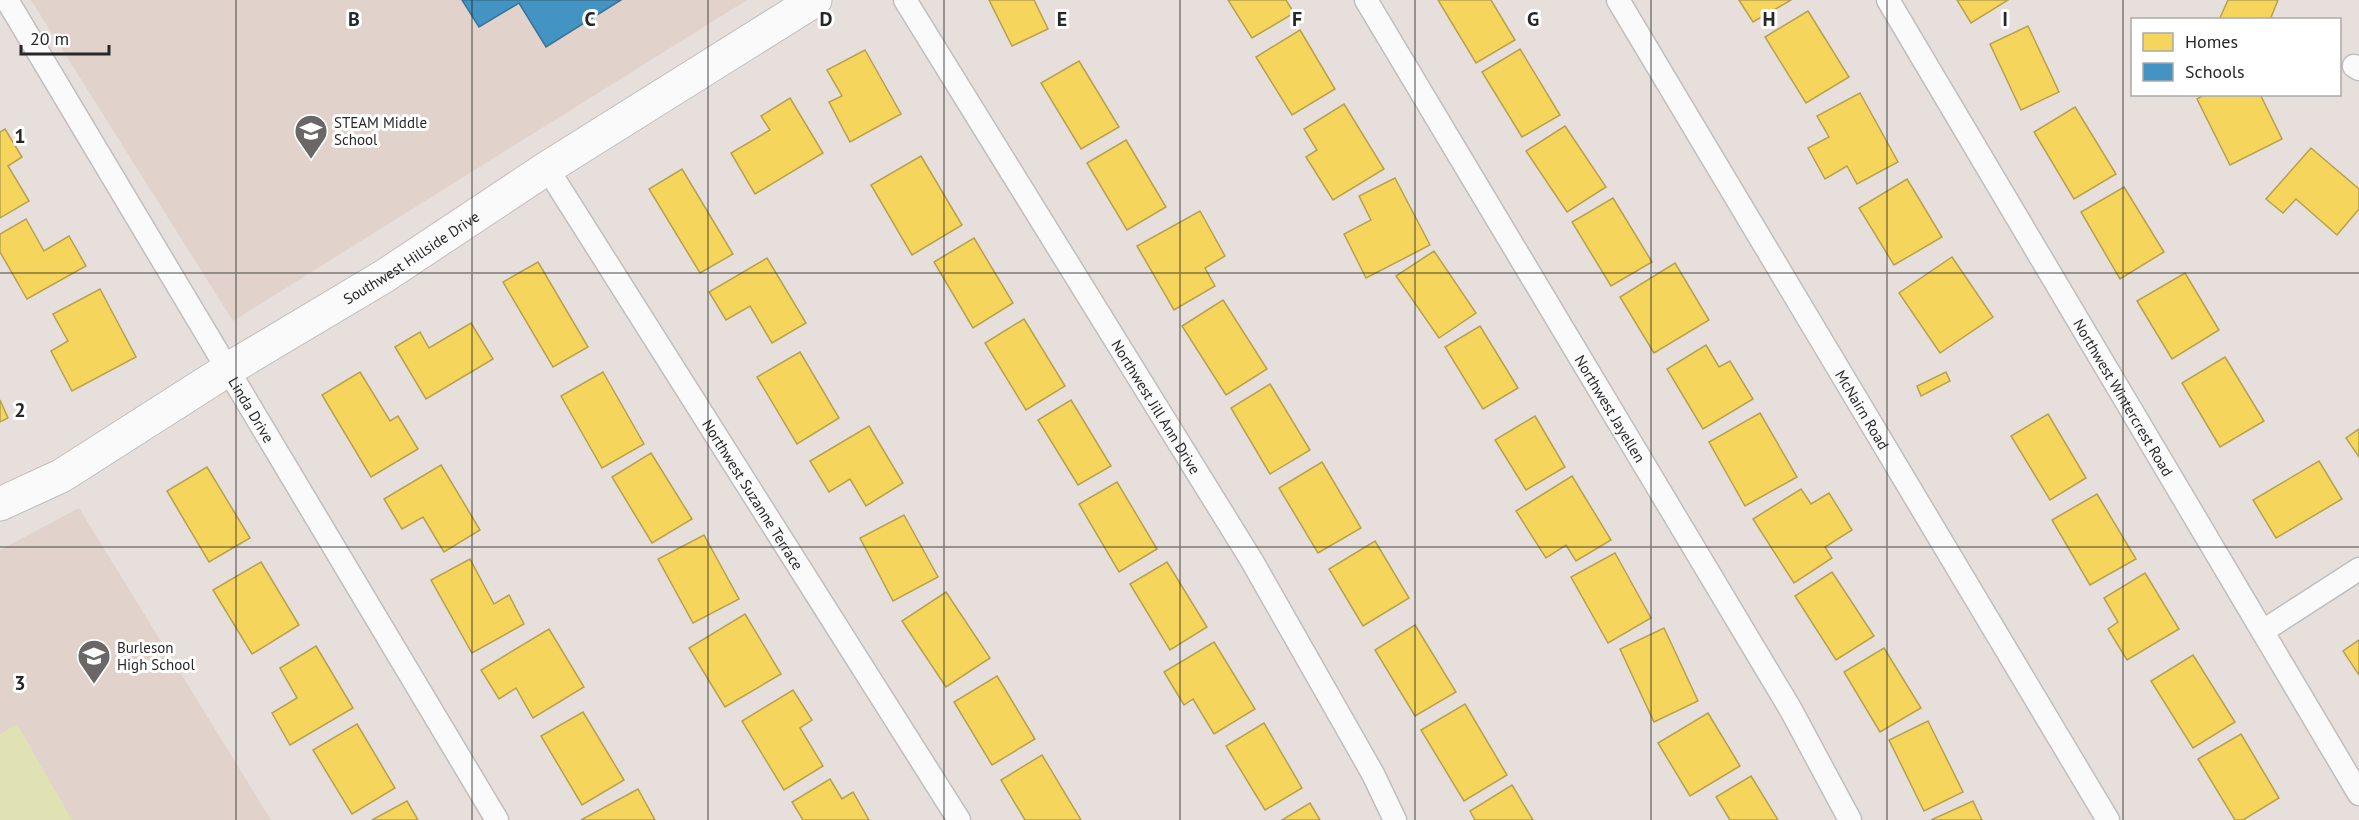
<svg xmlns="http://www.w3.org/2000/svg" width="2359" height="820" font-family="'PT Sans',sans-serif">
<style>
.education{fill:#e1d3cb}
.pitch{fill:#e0e2b4}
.homes{fill:#f6d55c;stroke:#b8a14c;stroke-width:1.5}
.schools{fill:#4393c3;stroke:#3b7394;stroke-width:1.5}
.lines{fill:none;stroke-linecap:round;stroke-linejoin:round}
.street-casing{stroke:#c0bebe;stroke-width:25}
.secondary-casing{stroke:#c0bebe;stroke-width:35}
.street{stroke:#fbfafa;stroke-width:22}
.secondary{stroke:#fbfafa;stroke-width:33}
.grid{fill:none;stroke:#272727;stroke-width:1.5;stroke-opacity:0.55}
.labels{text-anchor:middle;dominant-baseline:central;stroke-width:6;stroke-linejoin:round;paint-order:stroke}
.poi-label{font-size:15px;fill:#272727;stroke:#fff;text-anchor:start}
.street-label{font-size:15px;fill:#272727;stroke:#fff}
.grid-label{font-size:20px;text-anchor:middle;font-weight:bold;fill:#272727;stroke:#fff;stroke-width:6;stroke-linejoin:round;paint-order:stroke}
</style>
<rect width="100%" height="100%" fill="#e6dfdc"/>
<g class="education">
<polygon points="31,0 747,0 233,321"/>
<polygon points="79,508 271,820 0,820 0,550"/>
</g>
<polygon class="pitch" points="17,724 72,820 0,820 0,734"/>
<g class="homes">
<polygon points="989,0 1034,0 1048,29 1012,46"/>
<polygon points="1228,0 1286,0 1294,13 1252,38"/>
<polygon points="1438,0 1491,0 1515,40 1476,63"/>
<polygon points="1739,0 1791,0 1753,22"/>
<polygon points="1957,0 2008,0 1971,23"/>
<polygon points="2228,0 2278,0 2270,20 2219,20"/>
<polygon points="1808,11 1849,77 1806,103 1765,37"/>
<polygon points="2028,26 2059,92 2021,110 1990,44"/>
<polygon points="1300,30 1335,89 1292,115 1256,57"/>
<polygon points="1520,49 1560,115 1522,137 1482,72"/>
<polygon points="865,50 901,114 850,142 829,102 842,96 827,70"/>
<polygon points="1079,61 1119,127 1081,149 1041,83"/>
<polygon points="1860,93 1898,162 1857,184 1847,166 1825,179 1808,148 1829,137 1817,116"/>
<polygon points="2205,94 2260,94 2282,139 2230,165 2197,99"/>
<polygon points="790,98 823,153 755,194 731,153 770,130 761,116"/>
<polygon points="1344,104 1384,169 1333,200 1306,157 1317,150 1304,129"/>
<polygon points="2075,107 2116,174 2074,199 2034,132"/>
<polygon points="1565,126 1606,187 1567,212 1526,151"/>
<polygon points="5,129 22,157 8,166 29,201 0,218 0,132"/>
<polygon points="1126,140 1166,207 1127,230 1087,163"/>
<polygon points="2311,148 2359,189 2359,209 2337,235 2296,199 2283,213 2266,199"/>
<polygon points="921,156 962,225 912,255 871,185"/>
<polygon points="682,169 733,254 700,273 649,189"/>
<polygon points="1395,178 1430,245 1366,278 1344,234 1371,220 1359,196"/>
<polygon points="1907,179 1942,237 1894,265 1859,208"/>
<polygon points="2124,187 2164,252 2120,279 2081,212"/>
<polygon points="1613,198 1652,262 1611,286 1572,222"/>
<polygon points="1200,211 1225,256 1205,268 1215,286 1174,310 1137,246"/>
<polygon points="26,219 44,251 69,236 86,266 27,299 0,252 0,234"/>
<polygon points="974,238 1013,303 973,328 934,262"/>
<polygon points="1434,251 1476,313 1439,338 1396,276"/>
<polygon points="1952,257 1993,317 1940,353 1899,293"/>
<polygon points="767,258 806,323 772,343 750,306 726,320 709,292"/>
<polygon points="538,262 588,347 553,367 503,282"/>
<polygon points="1675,263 1709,320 1654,353 1620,297"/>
<polygon points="2185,273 2219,330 2172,359 2137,301"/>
<polygon points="100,289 136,357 72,391 51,351 68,341 53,314"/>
<polygon points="1223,300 1267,369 1226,395 1182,326"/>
<polygon points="1024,319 1065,386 1026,410 985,343"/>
<polygon points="471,323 493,359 426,399 395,347 420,332 429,348"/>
<polygon points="1480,326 1518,388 1483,409 1445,347"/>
<polygon points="1706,345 1719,367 1730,361 1753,399 1703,429 1667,369"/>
<polygon points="800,352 839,418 797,444 757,377"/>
<polygon points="2225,357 2264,421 2220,447 2182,383"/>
<polygon points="360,372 390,421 398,416 418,449 371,477 322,395"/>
<polygon points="603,372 644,444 602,468 561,396"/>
<polygon points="1946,372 1950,381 1921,396 1917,386"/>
<polygon points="1270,384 1310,450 1270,474 1231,408"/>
<polygon points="0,400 8,418 0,422"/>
<polygon points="1071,400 1111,466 1078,485 1038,420"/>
<polygon points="1760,413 1797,477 1745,506 1709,442"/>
<polygon points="2048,414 2086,478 2050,500 2011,436"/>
<polygon points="1535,416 1565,467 1526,490 1495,440"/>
<polygon points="869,426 903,483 866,506 850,479 829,492 810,461"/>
<polygon points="2359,429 2359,457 2346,438"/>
<polygon points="651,453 692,519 652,543 612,477"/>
<polygon points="2319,461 2342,499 2276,538 2253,500"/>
<polygon points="1322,462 1361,528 1318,553 1279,488"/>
<polygon points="441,465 480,530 444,552 423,517 402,529 384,499"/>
<polygon points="207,467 250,538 209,562 167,491"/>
<polygon points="1572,476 1611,540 1576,561 1566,545 1546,558 1516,511"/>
<polygon points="1117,482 1157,549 1119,572 1079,504"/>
<polygon points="1801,489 1811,504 1829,493 1852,530 1825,547 1832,558 1794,583 1753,519"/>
<polygon points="2097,494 2136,559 2090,585 2052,520"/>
<polygon points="904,515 938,577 893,601 860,538"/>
<polygon points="704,535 739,599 693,623 658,559"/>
<polygon points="1375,541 1409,598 1363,626 1329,569"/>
<polygon points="1615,553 1651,618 1608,643 1571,577"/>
<polygon points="470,559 494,604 509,595 524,624 472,653 431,580"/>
<polygon points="261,562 299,625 252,654 213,590"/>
<polygon points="1167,562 1207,627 1170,650 1130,584"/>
<polygon points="1832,572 1874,636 1836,660 1795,596"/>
<polygon points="2145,573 2179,629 2127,660 2108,629 2118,622 2104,598"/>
<polygon points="946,592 990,658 946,687 902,621"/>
<polygon points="745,614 781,674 725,707 689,648"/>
<polygon points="1415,625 1456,692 1415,716 1375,650"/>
<polygon points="1664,628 1698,701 1654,722 1620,649"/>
<polygon points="549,629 584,687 533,718 516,688 499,699 481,670"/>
<polygon points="2359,640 2359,675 2343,651"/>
<polygon points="1214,642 1255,709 1214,734 1193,699 1184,705 1164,672"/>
<polygon points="316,646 353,708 290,745 272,713 297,698 280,668"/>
<polygon points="1884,648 1921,708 1880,732 1844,672"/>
<polygon points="2193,655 2235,722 2193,748 2151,681"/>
<polygon points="997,676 1035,739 992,765 954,702"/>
<polygon points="793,690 812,720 800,728 823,766 784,790 742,721"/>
<polygon points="1465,704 1507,775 1464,801 1421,730"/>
<polygon points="583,712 624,780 582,805 541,736"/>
<polygon points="1708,713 1740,766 1690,796 1658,743"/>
<polygon points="1928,721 1963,792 1924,811 1889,740"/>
<polygon points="1264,723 1302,788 1265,810 1226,746"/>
<polygon points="357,724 395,788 352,814 313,750"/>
<polygon points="2241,734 2279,798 2243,820 2235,820 2198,759"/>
<polygon points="1042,755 1081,820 1025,820 1001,780"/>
<polygon points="1751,776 1778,820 1730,820 1716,797"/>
<polygon points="830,779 842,799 853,792 869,820 803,820 792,802"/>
<polygon points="1512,785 1533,820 1475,820 1470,811"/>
<polygon points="638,789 655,820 581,820"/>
<polygon points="407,801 418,820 372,820"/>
<polygon points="1973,801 1982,820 1931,820"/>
<polygon points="1310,803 1320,820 1282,820"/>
</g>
<polygon class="schools" points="462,0 621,0 546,47 519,3 479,27"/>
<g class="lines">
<g class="street-casing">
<g id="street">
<path id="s1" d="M7 0 497 820"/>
<path id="s2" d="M905 0 1252 561 1373 774 1395 820"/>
<path id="s3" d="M1366 0 1791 710 1850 820"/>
<path id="s4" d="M1618 0 2108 820"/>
<path id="s5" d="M1888 0 2359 794"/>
<polyline points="2354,66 2359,69"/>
<path id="s6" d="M547 168 959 820"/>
<polyline points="2263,631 2359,569"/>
</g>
</g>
<g class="secondary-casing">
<g id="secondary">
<path id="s7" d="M0 504 61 476 227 370 386 275 547 168 815 0"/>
</g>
</g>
<use href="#street" class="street"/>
<use href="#secondary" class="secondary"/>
</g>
<path class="grid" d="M236 0V820M472 0V820M708 0V820M944 0V820M1180 0V820M1415 0V820M1651 0V820M1887 0V820M2123 0V820M0 273H2359M0 547H2359"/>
<defs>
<g id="school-pin" transform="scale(1.725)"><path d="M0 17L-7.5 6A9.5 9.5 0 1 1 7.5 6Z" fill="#6a6766" stroke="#fff"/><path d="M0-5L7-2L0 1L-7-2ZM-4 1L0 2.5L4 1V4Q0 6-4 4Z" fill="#fff"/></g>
</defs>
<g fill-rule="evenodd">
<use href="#school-pin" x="311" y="131"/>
<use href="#school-pin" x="94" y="656"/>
</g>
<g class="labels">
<g class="poi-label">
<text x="334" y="122">STEAM Middle<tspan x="334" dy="17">School</tspan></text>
<text x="117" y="647">Burleson<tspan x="117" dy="17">High School</tspan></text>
</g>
<g class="street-label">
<text stroke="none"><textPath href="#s7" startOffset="480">Southwest Hillside Drive</textPath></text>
<text stroke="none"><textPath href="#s5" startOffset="462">Northwest Wintercrest Road</textPath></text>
<text stroke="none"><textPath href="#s2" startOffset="478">Northwest Jill Ann Drive</textPath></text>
<text stroke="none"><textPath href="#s3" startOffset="476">Northwest Jayellen</textPath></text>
<text stroke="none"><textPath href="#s1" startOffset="477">Linda Drive</textPath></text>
<text stroke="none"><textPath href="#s4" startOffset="477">McNairn Road</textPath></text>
<text stroke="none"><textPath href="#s6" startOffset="386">Northwest Suzanne Terrace</textPath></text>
</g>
</g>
<g class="grid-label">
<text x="354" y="26">B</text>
<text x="590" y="26">C</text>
<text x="826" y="26">D</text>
<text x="1062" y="26">E</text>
<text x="1297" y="26">F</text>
<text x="1533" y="26">G</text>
<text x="1769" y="26">H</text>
<text x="2005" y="26">I</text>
<text x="20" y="143">1</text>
<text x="20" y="417">2</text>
<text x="20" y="690">3</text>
</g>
<rect x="2131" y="18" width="210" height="78" fill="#ffffff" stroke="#a9a9a9" stroke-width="1.5"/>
<rect x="2143" y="33" width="30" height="18" fill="#f6d55c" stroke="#a9a9a9" stroke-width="1.5"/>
<text x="2185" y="48" font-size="18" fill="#272727">Homes</text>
<rect x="2143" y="63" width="30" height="18" fill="#4393c3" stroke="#a9a9a9" stroke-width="1.5"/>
<text x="2185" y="78" font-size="18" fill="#272727">Schools</text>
<path d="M21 45v9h88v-9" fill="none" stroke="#272727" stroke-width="3"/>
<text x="30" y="45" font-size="18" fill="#272727" stroke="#ffffff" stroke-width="4.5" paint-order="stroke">20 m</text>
</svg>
